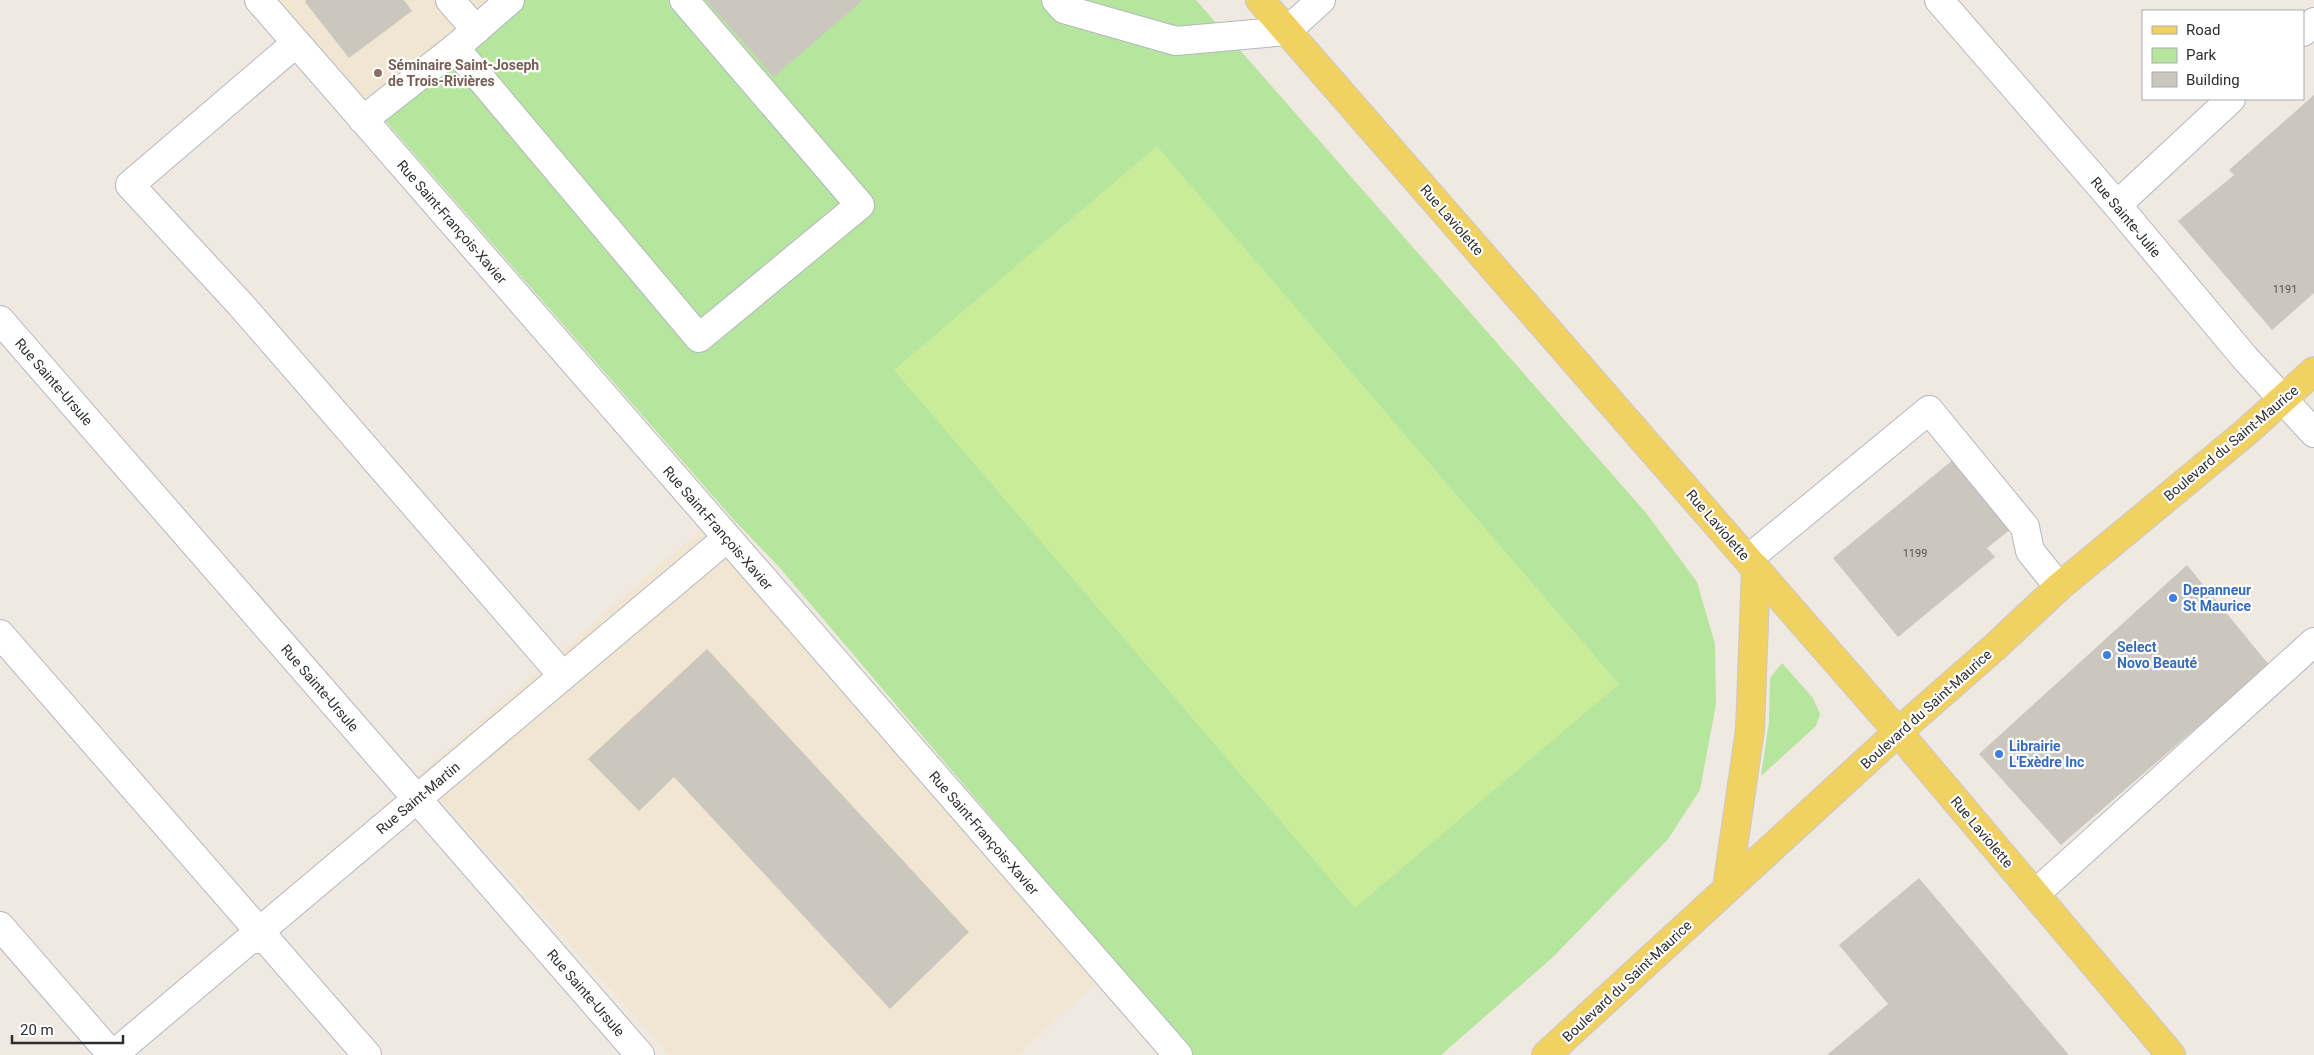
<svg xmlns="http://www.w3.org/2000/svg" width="2314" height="1055" font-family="Roboto,sans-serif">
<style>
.education{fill:#f0e6d1}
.green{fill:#b6e59e}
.pitch{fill:#c9ec9a}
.building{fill:#cbc7bf}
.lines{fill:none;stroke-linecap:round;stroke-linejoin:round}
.minor-casing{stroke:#b4b7c1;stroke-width:30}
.major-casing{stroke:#c9c9c9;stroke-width:30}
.minor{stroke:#fff;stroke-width:28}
.major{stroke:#f2d163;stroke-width:28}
.education-dot{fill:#8d6e63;stroke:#fff;stroke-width:2}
.shop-dot{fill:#3f7fe0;stroke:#fff;stroke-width:2}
.labels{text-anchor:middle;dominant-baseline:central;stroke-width:4.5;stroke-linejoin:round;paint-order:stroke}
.number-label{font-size:11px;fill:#555452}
.education-label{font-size:14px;font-weight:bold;fill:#785e54;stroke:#fff;text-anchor:start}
.street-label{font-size:14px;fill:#2e2e2e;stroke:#fff}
.shop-label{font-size:14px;font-weight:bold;fill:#366cbe;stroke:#fff;text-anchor:start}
</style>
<rect width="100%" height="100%" fill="#efe9e1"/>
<g class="education">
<polygon points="275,0 496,0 374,108"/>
<polygon points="718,515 1100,978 1018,1055 670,1055 418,775"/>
</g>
<g class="green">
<polygon points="496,0 1196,0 1647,514 1697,582 1715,644 1716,704 1700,790 1668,839 1552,958 1441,1055 1193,1055 780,568 733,519 374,108"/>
<polygon points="1782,663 1813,698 1820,714 1816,726 1761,776 1769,722 1770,678"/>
</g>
<polygon class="pitch" points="1157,146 1619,684 1355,908 894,370"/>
<g class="building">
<polygon points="306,0 404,0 412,11 349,58 305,2"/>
<polygon points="706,0 863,0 774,77"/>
<polygon points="2314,95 2314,293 2272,330 2178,221 2234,175 2229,170"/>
<polygon points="1954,459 2011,529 1987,548 1995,557 1898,637 1833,558"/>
<polygon points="2187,565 2269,665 2061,845 1979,754"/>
<polygon points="707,649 969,932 890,1009 674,777 639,811 588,759"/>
<polygon points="1919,878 2069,1055 1827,1055 1888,1004 1839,945"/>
</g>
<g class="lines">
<g class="minor-casing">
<g id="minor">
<polyline points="259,0 1178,1055"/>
<polyline points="450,0 476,30"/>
<polyline points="1056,0 1064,9 1176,41 1287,31 1321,0"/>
<polyline points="1939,0 2117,205 2245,358 2314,433"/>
<polyline points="2303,32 2314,22"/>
<polyline points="296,43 130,185 241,305 563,676"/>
<polyline points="455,48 699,338 860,205 684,0"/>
<polyline points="363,120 455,48 510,0"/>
<polyline points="2117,205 2231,99"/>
<polyline points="0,320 640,1055"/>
<polyline points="1748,559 1929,410 2025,527 2030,551 2059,587"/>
<polyline points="0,634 367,1055"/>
<polyline points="2035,894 2314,642"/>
<polyline points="0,926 112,1055"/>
<polyline points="113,1055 249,940 264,938 267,925 727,538"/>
</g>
</g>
<g class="major-casing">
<g id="major">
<polyline points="1260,0 1898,732 2171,1055"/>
<polyline points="1727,888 1750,730 1756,568"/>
<polyline points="1546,1055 1898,732 1996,646 2059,587 2245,433 2314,371"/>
</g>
</g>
<use href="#minor" class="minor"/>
<use href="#major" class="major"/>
</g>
<circle class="education-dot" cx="378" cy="73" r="5"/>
<g class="shop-dot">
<circle cx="2173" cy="598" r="5"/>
<circle cx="2107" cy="655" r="5"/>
<circle cx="1999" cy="754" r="5"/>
</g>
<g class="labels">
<g class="number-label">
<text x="2285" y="289">1191</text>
<text x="1915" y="553">1199</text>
</g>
<g class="education-label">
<text x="388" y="65">Séminaire Saint-Joseph<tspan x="388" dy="16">de Trois‑Rivières</tspan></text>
</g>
<g class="street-label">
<text transform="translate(2126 217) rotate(50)">Rue Sainte-Julie</text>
<text transform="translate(1452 220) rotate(49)">Rue Laviolette</text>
<text transform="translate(452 222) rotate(49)">Rue Saint-François-Xavier</text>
<text transform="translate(54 382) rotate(49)">Rue Sainte-Ursule</text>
<text transform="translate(2231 443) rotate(-40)">Boulevard du Saint-Maurice</text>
<text transform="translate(1718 525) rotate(49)">Rue Laviolette</text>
<text transform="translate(718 528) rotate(49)">Rue Saint-François-Xavier</text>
<text transform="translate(320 688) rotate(49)">Rue Sainte-Ursule</text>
<text transform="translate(1926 709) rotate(-42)">Boulevard du Saint-Maurice</text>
<text transform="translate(418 798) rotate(-40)">Rue Saint-Martin</text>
<text transform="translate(1982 832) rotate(50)">Rue Laviolette</text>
<text transform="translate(984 833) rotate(49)">Rue Saint-François-Xavier</text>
<text transform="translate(1627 981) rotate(-43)">Boulevard du Saint-Maurice</text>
<text transform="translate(586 993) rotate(49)">Rue Sainte-Ursule</text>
</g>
<g class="shop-label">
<text x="2183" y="590">Depanneur<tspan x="2183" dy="16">St Maurice</tspan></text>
<text x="2117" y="647">Select<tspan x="2117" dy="16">Novo Beauté</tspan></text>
<text x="2009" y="746">Librairie<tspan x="2009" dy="16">L'Exèdre Inc</tspan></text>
</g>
</g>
<rect x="2142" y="10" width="162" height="90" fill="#ffffff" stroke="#ababab"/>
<rect x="2152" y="26" width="25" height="8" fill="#f2d163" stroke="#ababab"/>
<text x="2186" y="35" font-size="15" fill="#2e2e2e">Road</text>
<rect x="2152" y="48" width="25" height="15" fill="#b6e59e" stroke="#ababab"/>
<text x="2186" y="60" font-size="15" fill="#2e2e2e">Park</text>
<rect x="2152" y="72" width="25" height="15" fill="#cbc7bf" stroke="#ababab"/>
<text x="2186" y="85" font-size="15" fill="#2e2e2e">Building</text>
<path d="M12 1035v8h111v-8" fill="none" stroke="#2e2e2e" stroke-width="2.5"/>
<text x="20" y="1035" font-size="15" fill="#2e2e2e" stroke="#ffffff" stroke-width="4" paint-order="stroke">20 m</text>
</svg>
